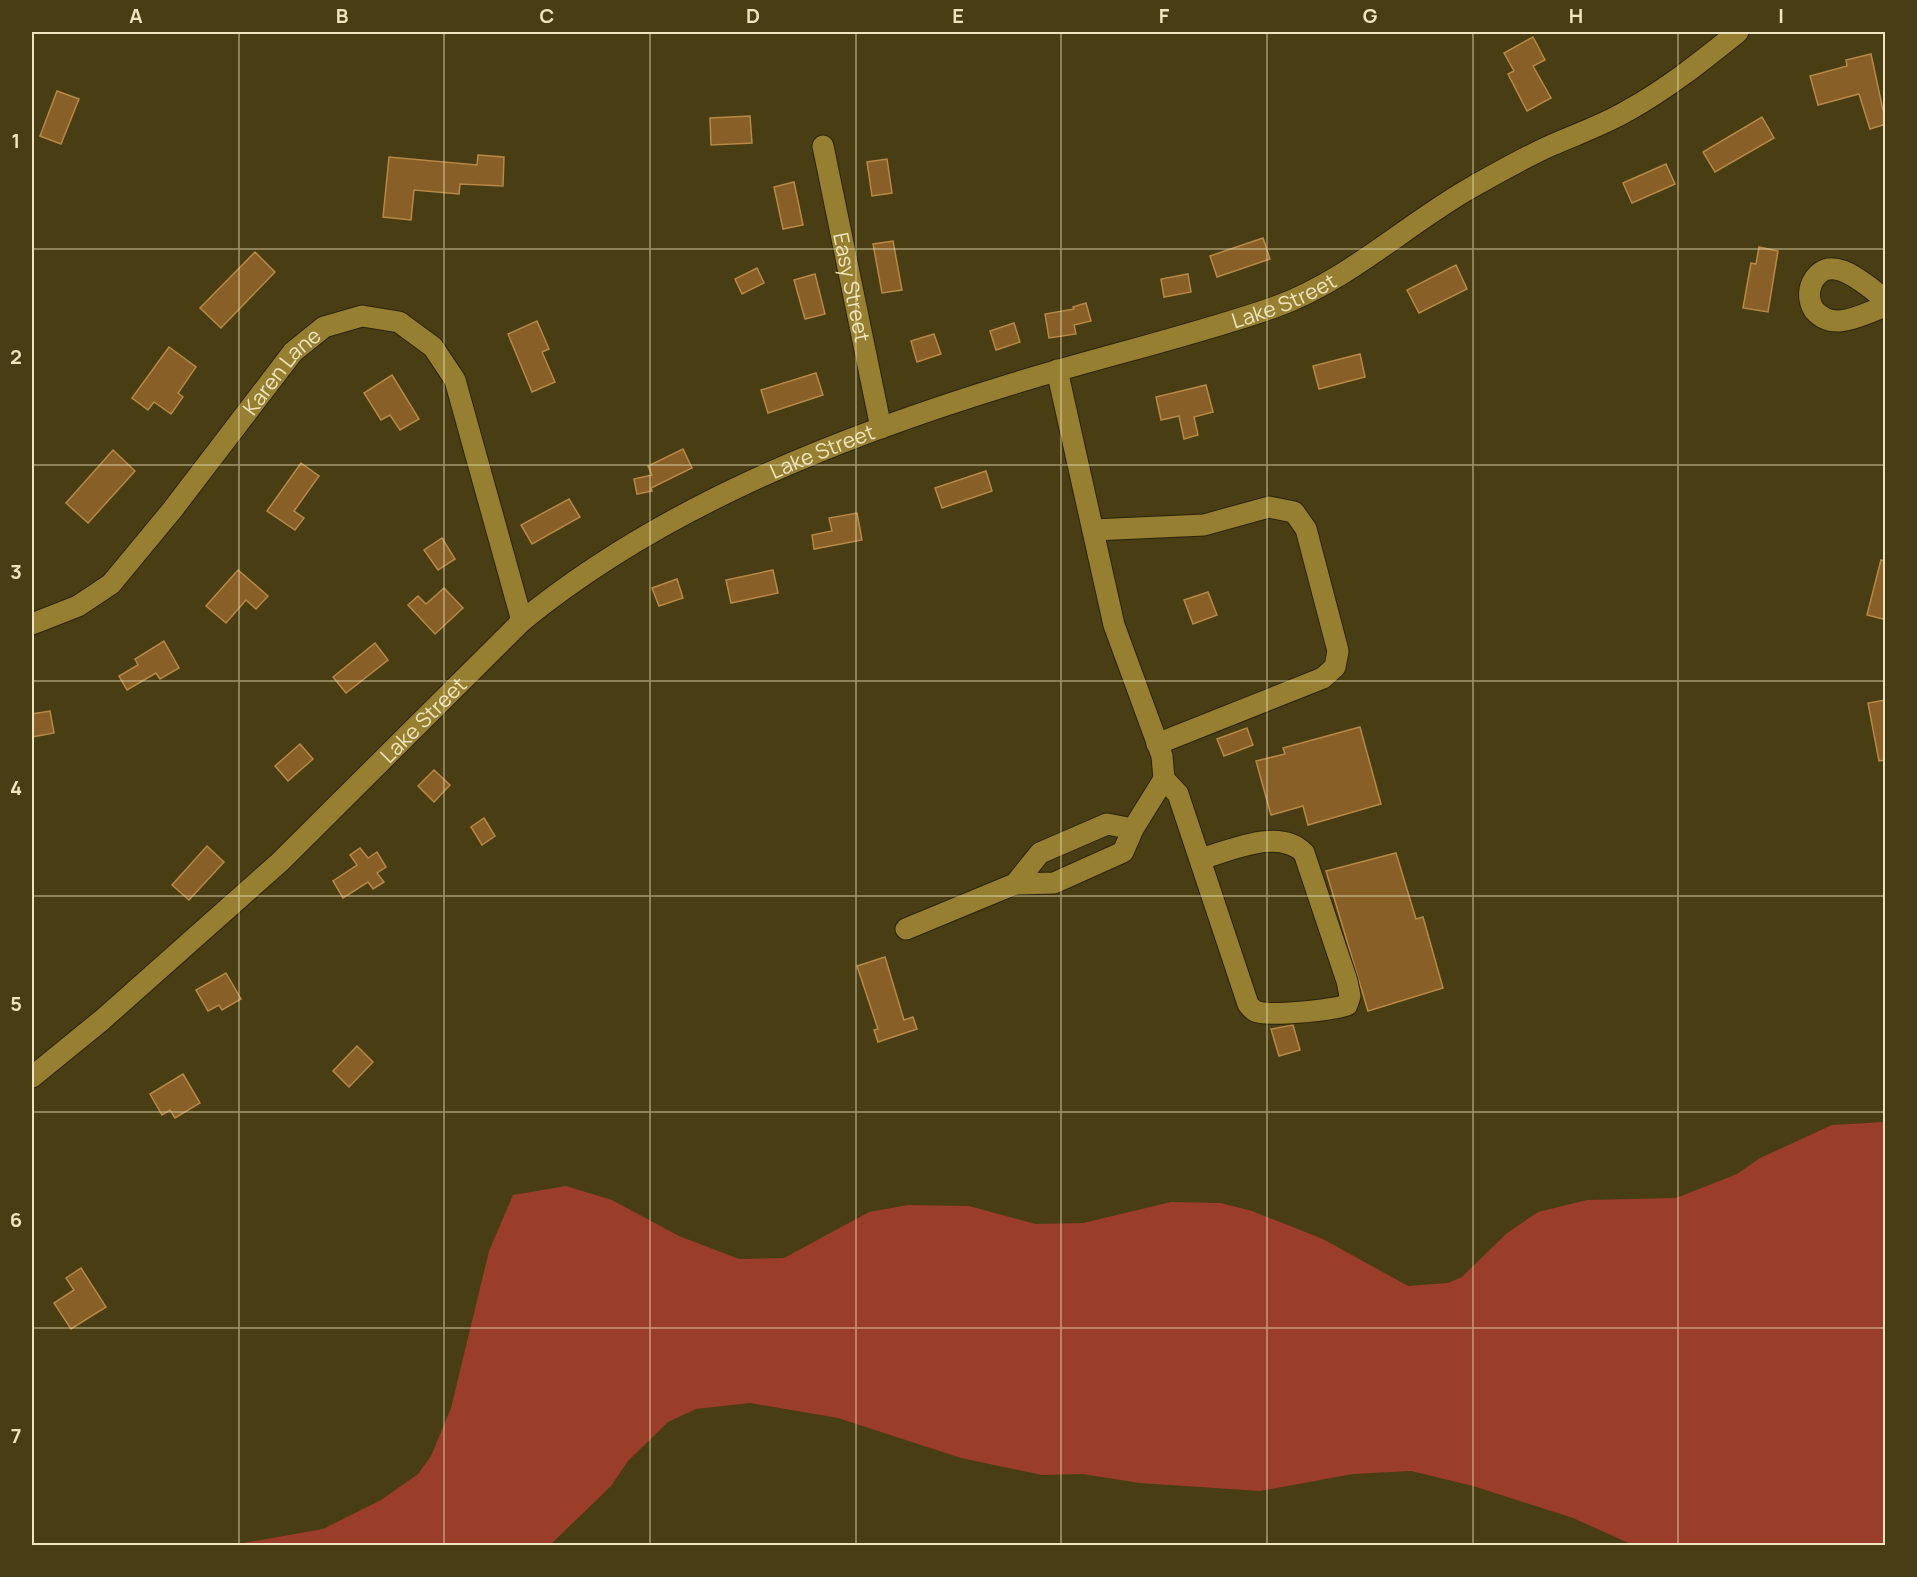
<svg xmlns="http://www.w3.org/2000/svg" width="1917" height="1577" font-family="Manrope,sans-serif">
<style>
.green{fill:#9a3d2a}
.building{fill:#875f27;stroke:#b78846;stroke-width:1.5}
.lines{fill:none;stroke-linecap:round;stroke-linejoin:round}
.minor-casing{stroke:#2b240b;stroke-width:23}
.minor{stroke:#967f30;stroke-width:21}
.grid{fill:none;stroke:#efe4be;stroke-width:1.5;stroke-opacity:0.55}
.labels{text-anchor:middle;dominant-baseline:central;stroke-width:5;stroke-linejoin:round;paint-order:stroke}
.street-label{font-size:21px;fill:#efe4be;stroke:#493d13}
.neatline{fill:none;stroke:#efe4be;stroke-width:2}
.grid-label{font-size:20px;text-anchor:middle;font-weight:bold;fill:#efe4be}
</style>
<rect width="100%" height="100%" fill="#493d13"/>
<polygon class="green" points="1885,1122 1885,1545 1633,1545 1573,1518 1473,1486 1411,1471 1353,1474 1260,1491 1139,1483 1083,1474 1042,1475 961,1458 838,1418 750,1403 696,1409 668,1422 628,1461 611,1486 550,1545 232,1545 323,1529 381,1500 418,1474 431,1456 451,1408 489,1251 513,1195 566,1186 612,1200 679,1236 739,1259 784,1258 869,1212 908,1205 969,1206 1036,1224 1083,1223 1171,1202 1221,1203 1252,1211 1323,1239 1408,1286 1448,1283 1462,1277 1507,1233 1538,1212 1587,1200 1676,1198 1737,1174 1760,1158 1832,1125"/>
<g class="building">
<polygon points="1533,37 1545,60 1533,66 1551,98 1527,111 1508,74 1514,71 1504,53"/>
<polygon points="1871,54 1886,124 1870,129 1859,94 1818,105 1810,76 1847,66 1846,60"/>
<polygon points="57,91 79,99 61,144 40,136"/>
<polygon points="750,116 752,143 711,145 710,118"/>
<polygon points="1762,117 1774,138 1715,172 1703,152"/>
<polygon points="478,155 504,157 503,186 460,184 459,194 414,190 411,220 383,217 389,157 477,165"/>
<polygon points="887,159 892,193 872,196 867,162"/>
<polygon points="1666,164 1675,184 1632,203 1623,183"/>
<polygon points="794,182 803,225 783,229 774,187"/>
<polygon points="1263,238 1270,259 1217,277 1210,256"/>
<polygon points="893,241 902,290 882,293 873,244"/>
<polygon points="1759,247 1778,251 1768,312 1743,308 1751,263 1756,264"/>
<polygon points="255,252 275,272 221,328 200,308"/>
<polygon points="1456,265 1467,289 1419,313 1407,290"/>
<polygon points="757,268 764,283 742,294 735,279"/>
<polygon points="815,274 825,314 805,319 794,280"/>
<polygon points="1188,274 1191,292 1164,297 1161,279"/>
<polygon points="1086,303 1091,321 1074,325 1076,334 1049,338 1045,314 1074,309 1073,307"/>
<polygon points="537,321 549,349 542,352 555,382 532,392 508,334"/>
<polygon points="1014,323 1020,342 996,350 990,331"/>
<polygon points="934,334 941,354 917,362 911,341"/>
<polygon points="169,347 196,367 178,393 183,397 171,414 154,402 148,410 132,398"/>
<polygon points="1360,354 1365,377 1319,389 1313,366"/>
<polygon points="816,373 823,395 768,413 761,390"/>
<polygon points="392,375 419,419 400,430 390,415 381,420 364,393"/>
<polygon points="1206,385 1213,412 1194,417 1198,435 1184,439 1179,416 1161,420 1156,397"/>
<polygon points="683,449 692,468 651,488 652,491 637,494 634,479 652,475 648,466"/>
<polygon points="113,450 135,471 88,523 66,503"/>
<polygon points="301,463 319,476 294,511 304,518 295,530 267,511"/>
<polygon points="986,471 992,491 942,508 935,488"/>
<polygon points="569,499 580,517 532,544 521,525"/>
<polygon points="857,513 862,540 814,549 812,535 832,531 829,518"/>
<polygon points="442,538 455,559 438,570 424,550"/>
<polygon points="1881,560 1886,561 1886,618 1883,619 1867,615"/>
<polygon points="238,570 268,596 256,609 246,600 226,623 206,606"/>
<polygon points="773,570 778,593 731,603 726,580"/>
<polygon points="677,579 683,598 659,606 652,588"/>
<polygon points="444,588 463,608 435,634 408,605 418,596 426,604"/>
<polygon points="1208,592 1217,615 1193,624 1184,600"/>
<polygon points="164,641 179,668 160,679 156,673 127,690 119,676 138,665 135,659"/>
<polygon points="375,643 388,660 346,693 333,677"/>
<polygon points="1886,700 1886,760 1879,761 1868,703"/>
<polygon points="50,711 54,733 32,737 32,714"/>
<polygon points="1360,727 1381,804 1308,825 1303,806 1271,815 1256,761 1285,754 1283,748"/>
<polygon points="1247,728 1253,745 1224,756 1217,739"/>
<polygon points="300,744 313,759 288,781 275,766"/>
<polygon points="434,770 450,785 434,802 418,786"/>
<polygon points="484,818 495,836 482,845 471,827"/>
<polygon points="207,846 224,862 189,900 172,885"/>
<polygon points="360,848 368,858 377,852 386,867 377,873 384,882 373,889 368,882 343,898 333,881 357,865 350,855"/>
<polygon points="1396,853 1416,919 1423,917 1443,988 1368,1011 1326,871"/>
<polygon points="885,957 904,1020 913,1017 917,1029 878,1042 874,1030 878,1029 857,966"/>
<polygon points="226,973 241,999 222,1010 219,1005 208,1011 196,990"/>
<polygon points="1293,1025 1300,1050 1279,1056 1271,1029"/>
<polygon points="357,1046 373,1062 349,1087 333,1071"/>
<polygon points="183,1074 200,1103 175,1118 170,1110 162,1115 150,1094"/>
<polygon points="81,1268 106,1307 71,1329 54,1303 74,1290 66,1278"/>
</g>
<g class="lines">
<g class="minor-casing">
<g id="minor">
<path id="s1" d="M823 146 881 428"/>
<path d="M1886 300C1868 287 1829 248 1812 283 1808 292 1809 302 1814 310 1834 333 1862 314 1886 306"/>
<polyline points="1093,530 1204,525 1269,507 1294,512 1306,529 1338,651 1335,667 1323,678 1157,744"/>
<path id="s2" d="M32 624 78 606 111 584 173 509 293 352 324 327 362 316 399 322 433 347 455 380 522 621"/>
<path d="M1164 779 1178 794 1248 1004C1250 1007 1252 1009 1255 1011 1269 1017 1332 1010 1347 1005L1350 996 1347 981 1304 853C1279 827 1230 851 1200 859"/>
<polyline points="1015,884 1054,883 1123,852 1133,829"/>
<polyline points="906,929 1015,884 1040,853 1107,824 1133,829 1164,779 1162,756 1114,625 1057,370"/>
<path id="s3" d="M32 1077 102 1020 280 862 522 621C663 506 839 437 1012 384 1099 357 1189 337 1275 307 1347 281 1402 228 1467 190 1495 174 1523 158 1552 145 1577 134 1603 125 1627 111 1667 89 1702 61 1738 32"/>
</g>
</g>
<use href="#minor" class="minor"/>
</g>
<path class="grid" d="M239 32V1546M444 32V1546M650 32V1546M856 32V1546M1061 32V1546M1267 32V1546M1473 32V1546M1678 32V1546M32 249H1886M32 465H1886M32 681H1886M32 896H1886M32 1112H1886M32 1328H1886"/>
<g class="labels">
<g class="street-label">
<text stroke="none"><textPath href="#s1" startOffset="144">Easy Street</textPath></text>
<text stroke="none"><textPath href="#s3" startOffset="1502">Lake Street</textPath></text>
<text stroke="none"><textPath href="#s2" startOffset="362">Karen Lane</textPath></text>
<text stroke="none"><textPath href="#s3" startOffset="1016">Lake Street</textPath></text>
<text stroke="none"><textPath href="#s3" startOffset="530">Lake Street</textPath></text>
</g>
</g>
<rect width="1917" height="1577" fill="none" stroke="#493d13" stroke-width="66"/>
<rect x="33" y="33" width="1851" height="1511" class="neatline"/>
<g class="grid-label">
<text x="136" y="23">A</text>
<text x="342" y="23">B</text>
<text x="547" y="23">C</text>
<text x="753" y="23">D</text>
<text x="958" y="23">E</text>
<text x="1164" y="23">F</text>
<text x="1370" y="23">G</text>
<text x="1576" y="23">H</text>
<text x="1781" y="23">I</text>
<text x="16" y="148">1</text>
<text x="16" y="364">2</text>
<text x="16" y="579">3</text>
<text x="16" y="795">4</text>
<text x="16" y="1011">5</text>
<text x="16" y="1227">6</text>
<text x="16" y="1443">7</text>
</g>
</svg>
